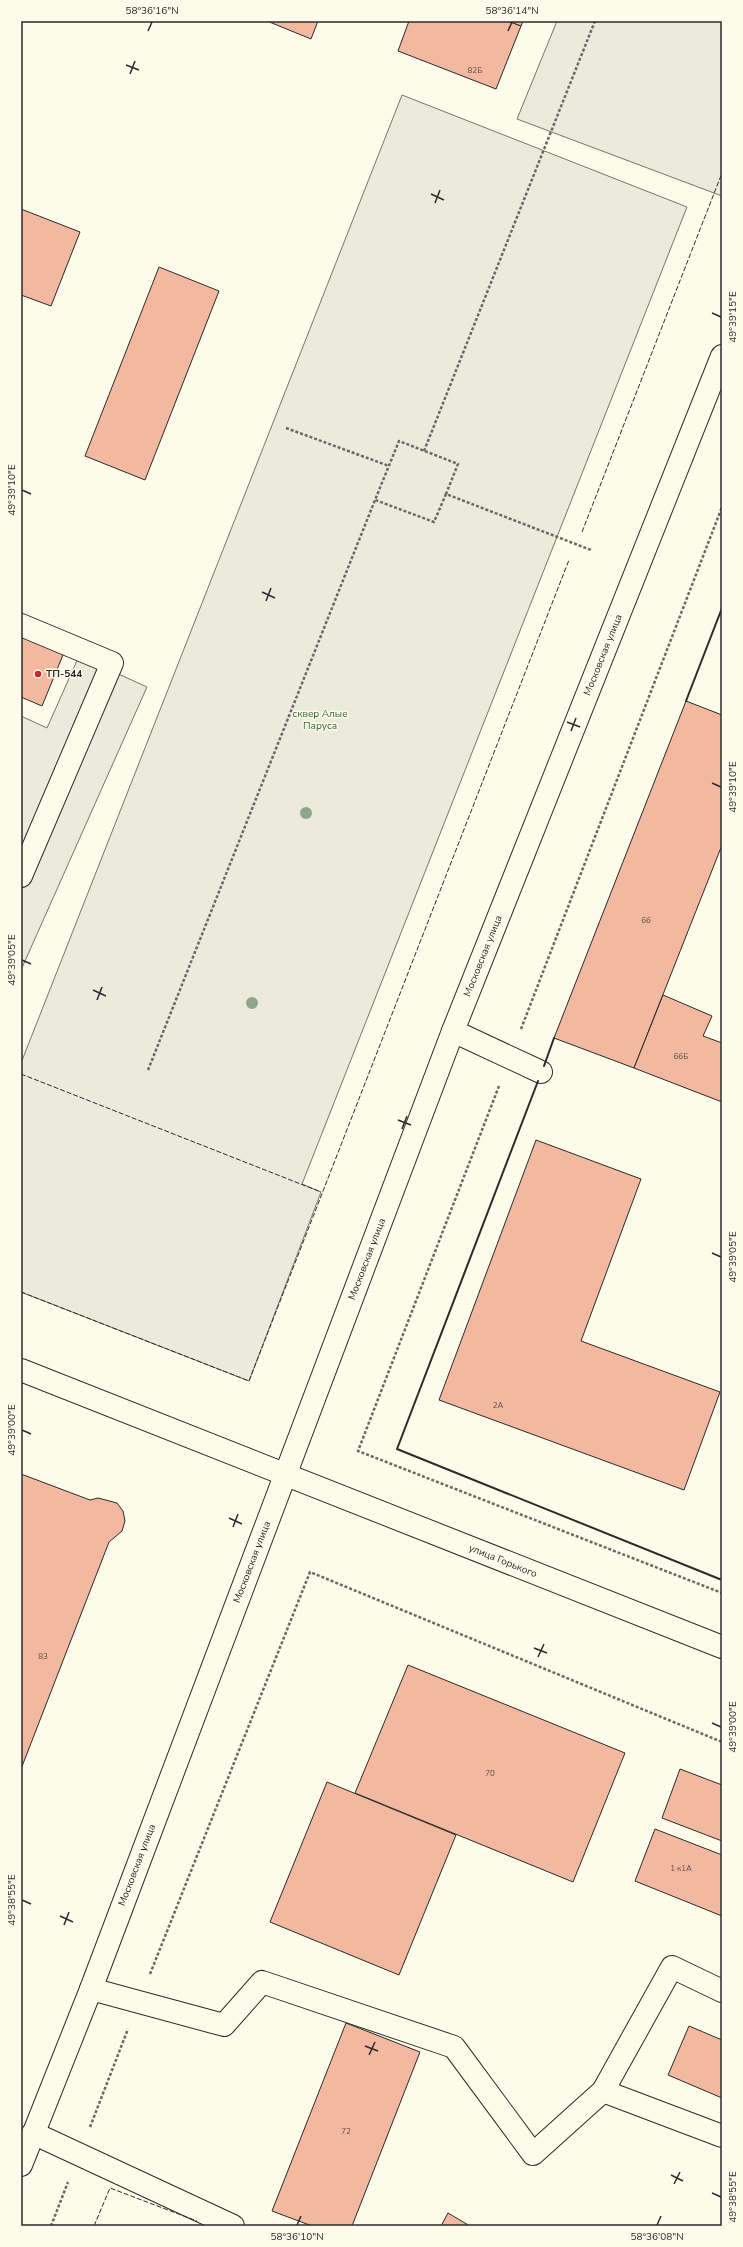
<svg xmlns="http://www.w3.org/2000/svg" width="743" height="2247" font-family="'Nunito Sans',sans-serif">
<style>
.green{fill:#ecebdb;stroke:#74746e}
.parking{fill:#eceadb;stroke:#74746e}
.building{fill:#f2b8a0;stroke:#2b2b2b}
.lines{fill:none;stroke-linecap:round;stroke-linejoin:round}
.minor-casing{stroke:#2b2b2b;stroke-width:24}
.major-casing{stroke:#2b2b2b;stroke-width:24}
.path{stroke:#6a6964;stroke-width:2.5;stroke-dasharray:3 2;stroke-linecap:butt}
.minor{stroke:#fdfbea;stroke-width:22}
.major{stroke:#fdfbea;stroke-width:22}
.fence{stroke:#2b2b2b;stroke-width:1;stroke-dasharray:5 2;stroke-linecap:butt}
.wall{stroke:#2b2b2b;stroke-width:2}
.tree{fill:#8ea78a}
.ticks{fill:none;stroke:#2b2b2b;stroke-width:1.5}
.poi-dot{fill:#c62828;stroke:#fdfbea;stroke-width:1.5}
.labels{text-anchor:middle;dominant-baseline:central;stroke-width:3;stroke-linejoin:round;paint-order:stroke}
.number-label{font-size:8px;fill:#5d4e48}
.street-label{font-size:10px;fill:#2b2b2b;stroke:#fdfbea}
.poi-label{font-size:10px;font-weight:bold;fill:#2b2b2b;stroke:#fdfbea;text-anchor:start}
.park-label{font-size:10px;fill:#34623c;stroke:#fdfbea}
.neatline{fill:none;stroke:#2b2b2b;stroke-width:1.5}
.ticks-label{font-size:10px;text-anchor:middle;fill:#2b2b2b}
</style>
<rect width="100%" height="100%" fill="#fdfbea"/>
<g class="green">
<polygon points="557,21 722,21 722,196 517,119"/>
<polygon points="402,95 687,207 302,1184 321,1192 249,1381 21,1292 21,1063"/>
</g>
<polygon class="parking" points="79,656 147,687 21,970 21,716 47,728"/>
<g class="building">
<polygon points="267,21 318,21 311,39"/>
<polygon points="409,21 508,21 521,26 496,89 398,51"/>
<polygon points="508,21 523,21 521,26"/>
<polygon points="21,209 80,232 51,306 21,295"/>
<polygon points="159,267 219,291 145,480 85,456"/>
<polygon points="21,633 65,650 42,706 21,697"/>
<polygon points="686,701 722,715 722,845 634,1068 554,1038"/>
<polygon points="663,995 712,1016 703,1036 722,1043 722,1102 634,1068"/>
<polygon points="536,1140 641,1179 581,1341 720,1392 684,1490 439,1400"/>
<polygon points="21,1474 90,1500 98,1498 117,1503 123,1511 125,1521 122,1531 109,1542 21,1769"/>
<polygon points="408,1665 625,1753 573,1882 355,1793"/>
<polygon points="680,1769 722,1785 722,1841 662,1818"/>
<polygon points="327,1782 456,1835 399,1975 270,1922"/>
<polygon points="655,1829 722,1855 722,1916 635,1881"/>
<polygon points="346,2023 420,2052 352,2226 312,2226 272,2211"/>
<polygon points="689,2026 722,2040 722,2098 668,2075"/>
<polygon points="448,2213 470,2226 441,2226"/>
</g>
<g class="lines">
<g class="minor-casing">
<g id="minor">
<polyline points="21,625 112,663 21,876"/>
<polyline points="453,1031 541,1072"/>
<polyline points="21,1370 722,1647"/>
<polyline points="91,1989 224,2025 262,1982 454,2047 533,2154 603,2091 672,1967 722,1991"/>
<polyline points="603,2091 722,2136"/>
<polyline points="33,2133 233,2226"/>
</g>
</g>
<g class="major-casing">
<polyline id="major" points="21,2165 91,1989 453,1031 722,356"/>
</g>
<g class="path">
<polyline points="286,428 389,466"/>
<polyline points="424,451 595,21"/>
<polyline points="446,494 434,522 375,500 399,441 458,464 446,494 591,550"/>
<polyline points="521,1029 722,507"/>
<polyline points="148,1070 375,500"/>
<polyline points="499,1086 358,1451 722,1593"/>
<polyline points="150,1974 310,1572 722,1742"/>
<polyline points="90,2127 128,2029"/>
<polyline points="51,2226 68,2182"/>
</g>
<use href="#minor" class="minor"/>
<use href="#major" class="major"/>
<g class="fence">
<polyline points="582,532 722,173"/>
<polyline points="21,1074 321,1192"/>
<polyline points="21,1292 249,1381 569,560"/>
<polyline points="94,2226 110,2188 197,2221"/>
</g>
<g class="wall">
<polyline points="686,701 722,608"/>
<polyline points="544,1066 554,1038"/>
<polyline points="538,1081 397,1449 722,1580"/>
</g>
</g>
<g class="tree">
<circle cx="306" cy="813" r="6"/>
<circle cx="252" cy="1003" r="6"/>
</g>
<path class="ticks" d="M148 31 152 22M508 31 512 22M126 65 139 70M130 74 135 61M431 194 444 200M435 203 440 190M712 313 721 317M22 490 31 494M262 592 275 598M266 601 271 588M567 722 580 727M571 731 576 718M712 783 721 787M22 960 31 964M93 990 106 996M97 1000 102 987M398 1120 411 1125M402 1129 407 1116M712 1253 721 1257M22 1430 31 1434M229 1518 242 1524M233 1527 238 1514M534 1648 547 1653M538 1657 544 1644M712 1723 721 1727M22 1900 31 1904M60 1916 73 1922M64 1925 69 1912M365 2046 378 2051M369 2055 375 2042M671 2175 683 2181M674 2184 680 2172M712 2193 721 2197M297 2225 301 2216M657 2225 661 2216"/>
<circle class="poi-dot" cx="38" cy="674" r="4"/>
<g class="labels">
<g class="number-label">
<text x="475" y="70">82Б</text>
<text x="646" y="920">66</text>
<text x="681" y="1056">66Б</text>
<text x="498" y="1405">2А</text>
<text x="43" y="1656">83</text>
<text x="490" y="1773">70</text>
<text x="681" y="1868">1 к1А</text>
<text x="346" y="2131">72</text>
</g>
<g class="street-label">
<text transform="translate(603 655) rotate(-68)">Московская улица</text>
<text transform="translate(483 956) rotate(-68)">Московская улица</text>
<text transform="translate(367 1259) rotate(-69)">Московская улица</text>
<text transform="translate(503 1561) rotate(22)">улица Горького</text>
<text transform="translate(252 1562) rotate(-69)">Московская улица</text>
<text transform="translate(137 1865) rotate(-69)">Московская улица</text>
</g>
<g class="poi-label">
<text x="46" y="674">ТП-544</text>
</g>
<g class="park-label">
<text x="320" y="714">сквер Алые<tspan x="320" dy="12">Паруса</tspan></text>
</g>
</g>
<rect width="743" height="2247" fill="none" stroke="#fdfbea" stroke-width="44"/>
<rect x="22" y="22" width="699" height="2203" class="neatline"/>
<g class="ticks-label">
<text x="152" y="14">58°36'16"N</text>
<text x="512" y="14">58°36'14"N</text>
<text transform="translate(732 317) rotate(-90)" y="4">49°39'15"E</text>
<text transform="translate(11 490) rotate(-90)" y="4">49°39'10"E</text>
<text transform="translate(732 787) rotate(-90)" y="4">49°39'10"E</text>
<text transform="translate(11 960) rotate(-90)" y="4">49°39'05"E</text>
<text transform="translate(732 1257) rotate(-90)" y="4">49°39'05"E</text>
<text transform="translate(11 1430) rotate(-90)" y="4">49°39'00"E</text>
<text transform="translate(732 1727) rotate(-90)" y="4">49°39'00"E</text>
<text transform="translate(11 1900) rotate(-90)" y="4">49°38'55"E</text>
<text transform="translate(732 2197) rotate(-90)" y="4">49°38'55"E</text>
<text x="297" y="2240">58°36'10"N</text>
<text x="657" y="2240">58°36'08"N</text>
</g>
</svg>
